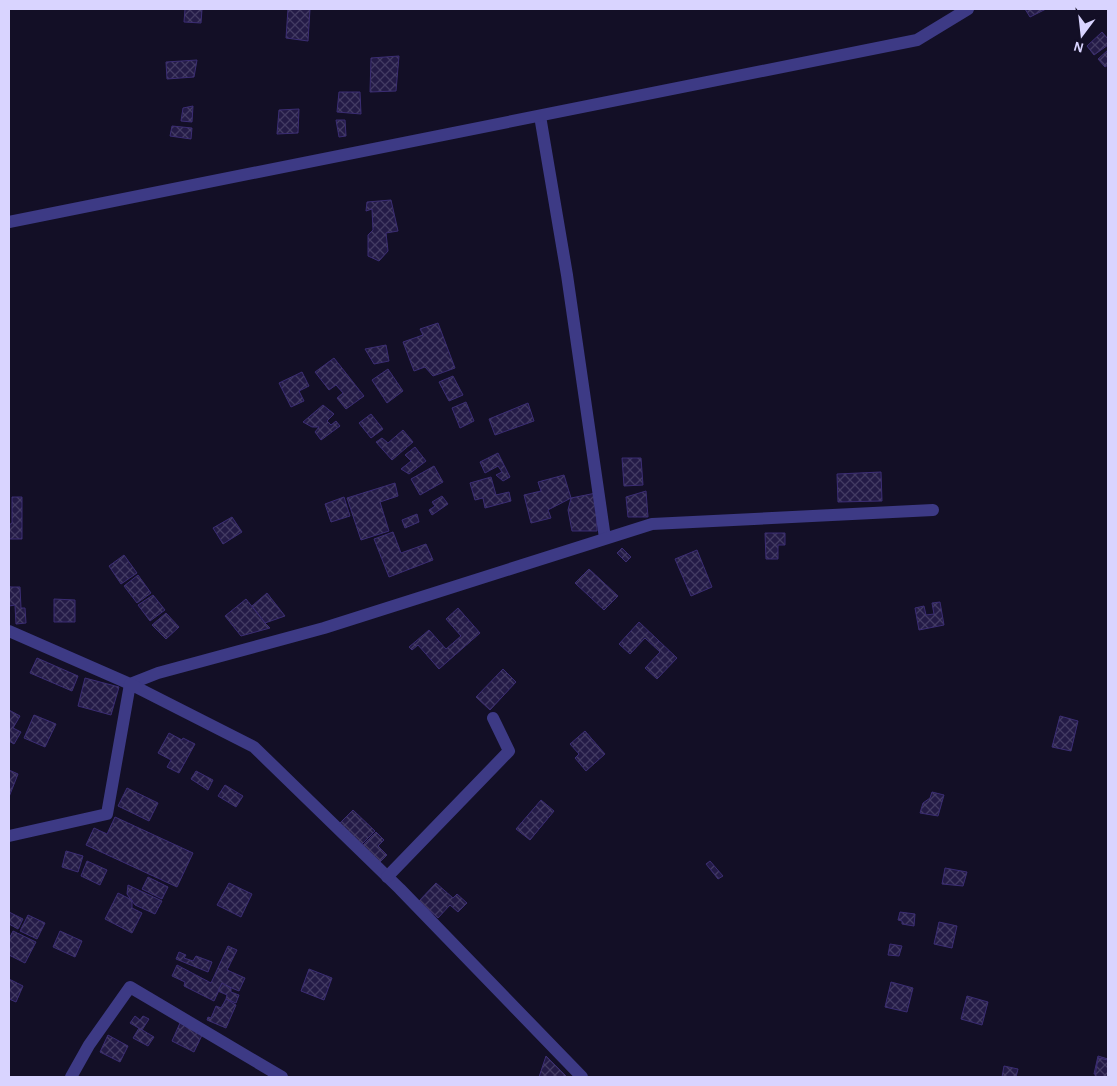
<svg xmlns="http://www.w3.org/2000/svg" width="1117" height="1086" font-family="'Alegreya Sans',sans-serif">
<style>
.building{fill:url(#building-cross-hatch);stroke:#3b2d73}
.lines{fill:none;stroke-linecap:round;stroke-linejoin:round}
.minor{stroke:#3d3a85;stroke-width:12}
</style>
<defs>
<pattern id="building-cross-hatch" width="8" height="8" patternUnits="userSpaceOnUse" patternTransform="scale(1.25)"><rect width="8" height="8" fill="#241b47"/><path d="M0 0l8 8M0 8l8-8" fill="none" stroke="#433b63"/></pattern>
</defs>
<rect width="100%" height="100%" fill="#130f26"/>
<g class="building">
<polygon points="185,9 202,9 201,23 184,22"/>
<polygon points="288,9 310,9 308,41 286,38"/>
<polygon points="1025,9 1046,9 1030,17"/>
<polygon points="1102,32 1108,39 1108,45 1094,55 1087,46"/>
<polygon points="1108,50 1108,65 1105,67 1098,59"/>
<polygon points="399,56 396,91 370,92 371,58"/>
<polygon points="197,60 194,77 167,79 166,62"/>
<polygon points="339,92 360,92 361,114 337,112"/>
<polygon points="193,106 192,122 181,121 183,108"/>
<polygon points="299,109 298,133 277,134 279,110"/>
<polygon points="336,120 345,120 346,136 339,137"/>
<polygon points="172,126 192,128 191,139 170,136"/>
<polygon points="391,200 398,231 386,233 388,251 379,261 368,256 368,235 373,230 372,209 366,211 367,202"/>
<polygon points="438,323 455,368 433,376 425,367 414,371 403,342 423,335 420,329"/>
<polygon points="386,345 389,361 374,364 365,349"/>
<polygon points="334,358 364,396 346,409 337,398 343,393 336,385 329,390 315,372"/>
<polygon points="388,369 403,391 387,403 372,380"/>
<polygon points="302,372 309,386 299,391 304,401 291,407 279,383"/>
<polygon points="453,376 463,395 449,401 439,382"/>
<polygon points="466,402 474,421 460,428 452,408"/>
<polygon points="528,403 534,421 495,435 489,419"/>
<polygon points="323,405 334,414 327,421 331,425 336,421 340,426 321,440 315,432 319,427 312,427 303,422"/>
<polygon points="371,414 383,429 371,438 359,423"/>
<polygon points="403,430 413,442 392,460 376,442 382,438 388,443"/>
<polygon points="415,447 426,461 409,474 401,469 411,461 405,455"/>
<polygon points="498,453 510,477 503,481 496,475 502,472 498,466 485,473 480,462"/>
<polygon points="622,458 641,458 643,485 624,486"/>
<polygon points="434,466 443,482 420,495 411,479"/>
<polygon points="881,472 882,501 838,502 837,474"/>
<polygon points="564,475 571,498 548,510 551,518 531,523 524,495 541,491 538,482"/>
<polygon points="491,477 496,495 509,492 511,501 485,508 483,498 475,500 470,483"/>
<polygon points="395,483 398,496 380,502 389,531 361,540 347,498"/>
<polygon points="646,491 648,517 628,517 626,497"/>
<polygon points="596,493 597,531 572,531 568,510 571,498"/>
<polygon points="442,496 448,504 432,515 429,510 435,506 432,502"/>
<polygon points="12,497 22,497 22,539 9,539 9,525 12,523"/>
<polygon points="344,497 350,516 331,522 325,504"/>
<polygon points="417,514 419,522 405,528 402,520"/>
<polygon points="232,517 242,532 223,544 213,528"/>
<polygon points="393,532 401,553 426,544 433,560 389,577 374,539"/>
<polygon points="765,533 785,533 785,545 778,545 778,559 766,559"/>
<polygon points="622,548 631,557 626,562 617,553"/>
<polygon points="697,550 712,587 691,596 675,559"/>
<polygon points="124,555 137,573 121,584 109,566"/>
<polygon points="589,569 618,596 604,610 575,583"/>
<polygon points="138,575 151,593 137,603 124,586"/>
<polygon points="9,584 10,587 20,587 21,608 25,608 26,623 16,624 15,605 9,606"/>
<polygon points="267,593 285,616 265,623 252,606"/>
<polygon points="153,595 165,610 150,621 138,605"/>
<polygon points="54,599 75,600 75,622 54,622"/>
<polygon points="246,599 265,623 270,628 241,636 225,616"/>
<polygon points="940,602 944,625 919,630 915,608 924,606 926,615 934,614 932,603"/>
<polygon points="458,608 480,633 439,669 418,645 412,650 409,647 429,630 446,649 461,636 446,619"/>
<polygon points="166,613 179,627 166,639 152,625"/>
<polygon points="639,622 677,658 657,679 645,668 660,652 645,638 630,654 619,644"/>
<polygon points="37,658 78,676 72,691 30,673"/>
<polygon points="503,669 516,682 490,710 476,697"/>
<polygon points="85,678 119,687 111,715 78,706"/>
<polygon points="9,710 20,716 13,728 21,732 14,744 9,741"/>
<polygon points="34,715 56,724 45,747 24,738"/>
<polygon points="1060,716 1078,721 1071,751 1052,747"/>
<polygon points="585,731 605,754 586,771 575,758 579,754 570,744"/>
<polygon points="169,733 182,740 183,738 195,744 179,773 167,767 171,760 158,753"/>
<polygon points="9,770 18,774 9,797"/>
<polygon points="196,771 213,780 208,790 191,779"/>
<polygon points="225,785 243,796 236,807 218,796"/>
<polygon points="127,788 158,803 149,821 118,806"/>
<polygon points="932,792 944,795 938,816 920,813 923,803 930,798"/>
<polygon points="541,800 554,811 530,840 516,829"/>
<polygon points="353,810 375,831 361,845 339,824"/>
<polygon points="115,817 193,853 177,887 86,845 94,828 107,834"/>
<polygon points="376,832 384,840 378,846 387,855 379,863 362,846"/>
<polygon points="66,851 83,856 78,872 62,867"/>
<polygon points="87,861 107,870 100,885 81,876"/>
<polygon points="710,861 723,876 718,879 706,864"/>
<polygon points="945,868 967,872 963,886 942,884"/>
<polygon points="148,877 168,887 162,899 142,889"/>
<polygon points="229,883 252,894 241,917 217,905"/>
<polygon points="436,883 453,898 457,894 467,903 458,912 450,905 438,918 419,901"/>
<polygon points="128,885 162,901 155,914 135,905 127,894"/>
<polygon points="118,893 132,900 132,908 142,913 132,933 105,919"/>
<polygon points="9,912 23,919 18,929 9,924"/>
<polygon points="900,912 915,914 914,926 902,924 902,921 898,920"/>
<polygon points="28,915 45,923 37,939 20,931"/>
<polygon points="939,922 957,926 952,948 934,944"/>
<polygon points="13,931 36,942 25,963 9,955 9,939"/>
<polygon points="60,931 82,941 75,957 53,947"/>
<polygon points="890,944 902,946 899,956 888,955"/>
<polygon points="228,946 237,950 227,970 245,978 239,991 222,984 214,1001 184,986 185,982 172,976 177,965 211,983"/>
<polygon points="179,952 186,955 184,958 193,961 196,956 212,962 208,972 176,959"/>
<polygon points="309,969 332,978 324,1000 301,991"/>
<polygon points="9,979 23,986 16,1002 9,999"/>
<polygon points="891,982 913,988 907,1012 885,1007"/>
<polygon points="222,983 231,988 231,992 239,995 236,1003 226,999 227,995 218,991"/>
<polygon points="967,996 988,1002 982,1025 961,1019"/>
<polygon points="226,999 236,1005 226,1028 207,1020 208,1017 211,1018 216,1006 221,1008"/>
<polygon points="135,1016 140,1020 143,1016 149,1019 142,1030 130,1023"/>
<polygon points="180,1023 203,1033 194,1052 172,1041"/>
<polygon points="139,1028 154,1037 148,1046 133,1038"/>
<polygon points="108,1035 128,1046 120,1062 100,1052"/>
<polygon points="546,1056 567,1077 539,1077"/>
<polygon points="1098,1056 1108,1059 1108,1077 1094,1074"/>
<polygon points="1098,1058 1108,1060 1108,1077 1095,1077"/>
<polygon points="1004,1066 1018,1069 1016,1077 1002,1077"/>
</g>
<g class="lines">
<g class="minor">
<polyline points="540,116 567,275 605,538"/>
<polyline points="9,222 917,40 968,9"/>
<polyline points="9,631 130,684 158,673 324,628 652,524 933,510"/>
<polyline points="9,836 107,814 130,684 254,747 400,889 582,1077"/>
<polyline points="387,877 509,751 493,718"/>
<polyline points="71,1077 89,1045 130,987 282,1077"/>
</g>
</g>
<rect width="1117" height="1086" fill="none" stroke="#d9d4ff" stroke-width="20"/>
<g transform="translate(1082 35) rotate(195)" stroke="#130f26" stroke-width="4" paint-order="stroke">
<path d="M0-4L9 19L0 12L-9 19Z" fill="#d9d4ff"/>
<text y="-8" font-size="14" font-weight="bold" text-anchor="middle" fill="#d9d4ff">N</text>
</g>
</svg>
